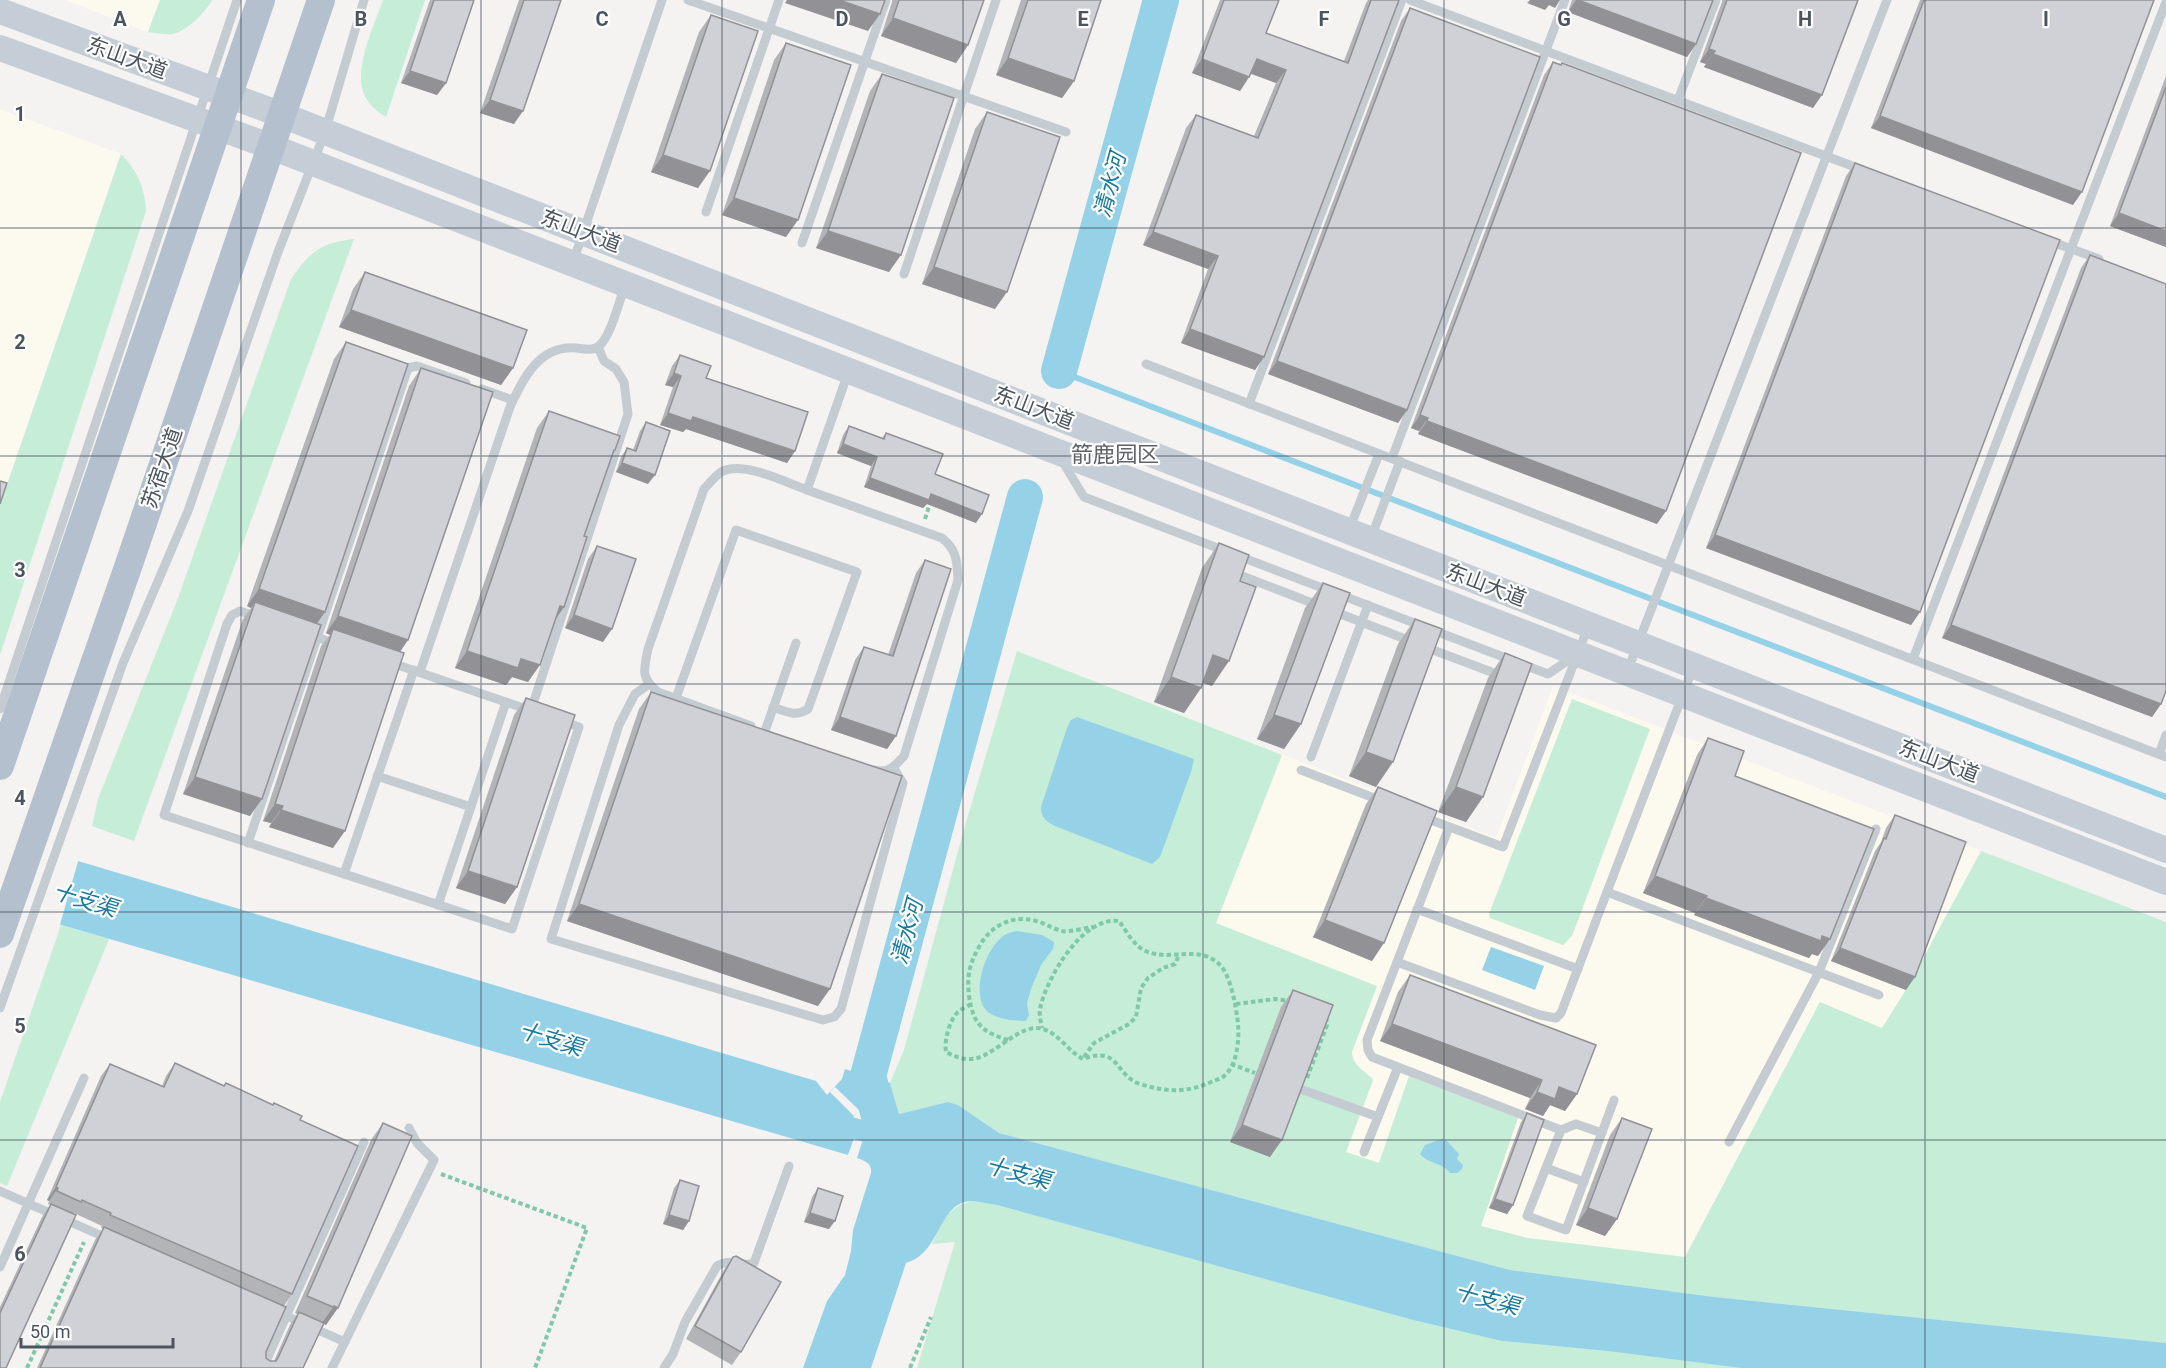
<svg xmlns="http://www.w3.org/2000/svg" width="2166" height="1368" font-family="Roboto,'Noto Sans SC',sans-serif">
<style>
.commercial{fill:#fcf9ef}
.green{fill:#c5edd7}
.water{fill:#96d2e7}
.pier{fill:#f4f3f2}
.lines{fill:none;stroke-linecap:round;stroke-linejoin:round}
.stream{stroke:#96d2e7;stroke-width:6}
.canal{stroke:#96d2e7;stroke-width:21}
.river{stroke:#96d2e7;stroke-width:36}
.path{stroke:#7fc9a9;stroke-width:4;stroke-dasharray:4.5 3;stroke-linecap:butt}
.service{stroke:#c4ccd2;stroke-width:9}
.secondary{stroke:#c5cdd7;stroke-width:26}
.primary{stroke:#b4c0ce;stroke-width:28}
.wall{fill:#b3b4b8}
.shaded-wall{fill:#929296}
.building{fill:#d0d1d6;stroke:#929296;stroke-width:1.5}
.grid{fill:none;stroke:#4b545f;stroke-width:1.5;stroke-opacity:0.55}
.labels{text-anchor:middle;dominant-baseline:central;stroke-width:4.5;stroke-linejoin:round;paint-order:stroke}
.street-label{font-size:21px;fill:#4b545f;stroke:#fff}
.water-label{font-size:22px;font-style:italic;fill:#177a9f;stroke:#fff}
.neighbourhood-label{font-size:22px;fill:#5f6267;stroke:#fff}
.grid-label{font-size:20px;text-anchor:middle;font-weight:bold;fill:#4b545f;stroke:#fff;stroke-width:4.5;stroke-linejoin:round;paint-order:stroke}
</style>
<rect width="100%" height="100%" fill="#f4f3f2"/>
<g class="commercial">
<polygon points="65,0 160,0 148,32"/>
<polygon points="0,109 121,154 0,505"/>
<polygon points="1017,651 1496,838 1553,686 1981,851 1906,990 1882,1029 1820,1002 1685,1257 1528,1238 1376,1200"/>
</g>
<g class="green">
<path d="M160 0H212C205 13 188 30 173 34 165 35 156 33 148 32Z"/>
<path d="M383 0H425L386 117C378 112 371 107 366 98 351 73 374 26 383 0Z"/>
<path d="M121 154C137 170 145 188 146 211L0 655V505Z"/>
<path d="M354 239 134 841 92 826 98 799 178 598 291 279C310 252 320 243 354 239Z"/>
<path d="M1017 651 1282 755 1216 923 1377 986 1352 1052C1352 1064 1364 1071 1373 1079L1372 1083 1346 1152 1379 1163 1409 1076 1518 1118 1481 1226 1528 1238 1685 1257 1820 1002 1882 1028 1906 990 1981 851 2166 922V1343L1714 1297 1510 1270 999 1133 958 1105 948 1102 899 1114 890 1083 904 1050 964 829Z"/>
<polygon points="1572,699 1650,729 1572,936 1563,945 1490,918 1489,914"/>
<polygon points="61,925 109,939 7,1186 0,1183 0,1102"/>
<path d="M973 1201 997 1205 1413 1320 1502 1341 1607 1351 1741 1368H917L955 1242 932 1244C943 1222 947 1206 973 1201Z"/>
</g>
<g class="water">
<path d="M1077 717 1194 759 1191 772 1160 857 1152 864 1055 826C1046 821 1041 818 1041 807L1067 728 1071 720Z"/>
<path d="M0 836 78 861 816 1081 827 1095 842 1079 845 1069 890 1083 899 1114 948 1102 958 1105 999 1133 1510 1270 1714 1297 2166 1343V1368H1741L1607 1351 1502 1341 1413 1320 997 1205C989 1204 981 1202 973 1201 937 1201 943 1252 906 1263L871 1368H803L827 1301 845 1275 851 1251 853 1230 871 1173C872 1163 865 1161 857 1158L867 1127 875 1129 867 1104 850 1120 859 1124 848 1155 0 907Z"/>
<path d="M1017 931 1042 935 1054 942 1053 949 1041 965 1031 989 1027 1003 1029 1015 1026 1021C1013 1021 990 1019 983 1006 974 987 985 952 1000 939 1004 934 1011 932 1017 931Z"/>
<polygon points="1491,947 1544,966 1535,990 1482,970"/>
<path d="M1444 1138 1459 1154 1457 1159 1463 1165 1462 1169 1457 1173H1450C1442 1162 1428 1164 1420 1154L1425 1145Z"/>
</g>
<g class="pier">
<polygon points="0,833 79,858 59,928 0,910"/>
<polygon points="835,1087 860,1111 854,1116 830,1092"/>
</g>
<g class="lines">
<polyline class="stream" points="1059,371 2166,797"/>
<polyline class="canal" points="829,1121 891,1139"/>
<g class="river">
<polyline points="1059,371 1161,0"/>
<polyline points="881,1123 868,1076 1025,497"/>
</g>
<g class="path">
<polyline points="925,519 931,500"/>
<path d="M971 1004C967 1007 960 1009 957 1013 949 1022 944 1041 946 1052 955 1057 966 1061 977 1058 997 1053 1022 1022 1043 1029 1059 1034 1068 1051 1083 1059 1120 1045 1115 1076 1140 1084 1166 1092 1187 1093 1211 1082 1215 1080 1221 1079 1224 1076 1239 1064 1240 1033 1237 1016 1235 1002 1230 975 1220 965 1197 941 1163 967 1138 946 1131 940 1125 929 1119 921 1082 916 1046 979 1040 1009 1039 1015 1041 1022 1042 1028"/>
<polyline points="1236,1004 1275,999 1291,1001"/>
<path d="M1008 1040C982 1032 973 1024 969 996 967 975 969 965 979 947 990 926 1012 914 1036 921 1045 923 1053 929 1062 931 1071 932 1084 928 1094 927"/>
<polyline points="1084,1057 1094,1043 1129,1024 1136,1017 1141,988 1148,978 1163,968 1175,964 1179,955"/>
<polyline points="1231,1064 1255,1073"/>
<polyline points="1307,1078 1327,1025 1326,1017"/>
<polyline points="441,1174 587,1228 535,1368"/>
<polyline points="27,1368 84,1242"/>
<polyline points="910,1368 931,1317"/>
</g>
<g class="service">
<polyline points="688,0 1066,132"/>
<polyline points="1410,0 1863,170"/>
<polyline points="1678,100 1716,0"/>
<polyline points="706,212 779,0"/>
<polyline points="2047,240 2099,259"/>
<polyline points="802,243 886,0"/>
<polyline points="573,262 662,0"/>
<polyline points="904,274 996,0"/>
<polyline points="1146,364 2166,757"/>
<path d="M848 373 807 490 942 538C957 550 957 561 958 580L904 756C895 766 888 774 874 770"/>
<polyline points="482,389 513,400"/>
<polyline points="1249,404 1402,0"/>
<polyline points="1392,458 1565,0"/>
<polyline points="1061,459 1084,497 1548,674 1573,657"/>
<polyline points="1349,530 1379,454"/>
<polyline points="1371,538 1400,461"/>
<polyline points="1232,572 1413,642"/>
<polygon points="240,611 579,727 512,929 164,815 227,624 232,615"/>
<polyline points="1425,647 1502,676"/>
<polyline points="1913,659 2166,2"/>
<polyline points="1693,668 1607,892 1879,995"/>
<path d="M420 672 510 407C523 378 540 344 577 348 585 349 593 351 599 346 611 336 619 301 625 286"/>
<polyline points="1627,672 1887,0"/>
<polyline points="649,684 635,694 619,725 551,939 823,1020 834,1017 841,1009 903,783 895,770"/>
<path d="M676 698 736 530 857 572 808 709C796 717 786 712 773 707"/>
<polyline points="0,709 237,0"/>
<polyline points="531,710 628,414 624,382 616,369 604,361 598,347"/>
<path d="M751 726 658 692C640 677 644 670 648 649L704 489C709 484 715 476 721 472 742 460 785 482 807 490"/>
<polyline points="765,731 796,643"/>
<polyline points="2159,754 2166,735"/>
<polyline points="1311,757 1368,605"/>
<polyline points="1301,770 1382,801"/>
<polyline points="377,776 471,807"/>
<polyline points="1423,817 1503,847 1588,627"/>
<polyline points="1449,827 1367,1040 1368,1050 1372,1057 1561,1130 1527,1216 1566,1230 1614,1100"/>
<polyline points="248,843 408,368 417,366 466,383"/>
<polyline points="344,874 414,670"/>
<polyline points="438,905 506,702"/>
<polyline points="1417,909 1578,969"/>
<polyline points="1397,962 1540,1015 1556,1018 1561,1013 1607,892"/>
<polyline points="0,1008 123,663 188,511 278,252 325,132 364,0"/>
<polyline points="1303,1090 1378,1117"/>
<polyline points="1561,1130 1576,1124 1602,1133"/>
<polyline points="1729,1142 1819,972 1876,829"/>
<polyline points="1364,1152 1398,1067"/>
<polyline points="1546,1168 1584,1182"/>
<polyline points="0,1191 109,1239"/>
<polyline points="0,1267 84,1078"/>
<polyline points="273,1310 345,1342"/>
<polyline points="263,1368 364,1142"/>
<polyline points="332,1368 434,1160 417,1143 409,1128"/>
<path d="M664 1368 673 1354 685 1322 717 1266C733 1257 740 1268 754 1263L789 1166"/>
</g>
<g class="secondary">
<polyline points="0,11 282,115 2166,850"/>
<polyline points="0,48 272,147 2166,882"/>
</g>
<g class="primary">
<polyline points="0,766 261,0"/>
<polyline points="0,934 128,567 321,0"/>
</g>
</g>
<g class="wall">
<polygon points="430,0 474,0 446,83 437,95 401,83"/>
<polygon points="519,0 561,0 514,124 480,113"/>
<polygon points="892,0 984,0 968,45 956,63 881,36 892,2"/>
<polygon points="1021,0 1101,0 1074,81 1062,98 996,75"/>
<polygon points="1220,0 1279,0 1266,33 1344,61 1366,3 1368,0 1399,0 1255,370 1181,343 1208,269 1143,245 1186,128 1196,115 1254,136 1276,83 1251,74 1240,91 1192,73"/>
<polygon points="1572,0 1713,0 1696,44 1687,57 1568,12"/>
<polygon points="1722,0 1858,0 1813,108 1704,67 1706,64 1700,62 1722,2"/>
<polygon points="1920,0 2154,0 2073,205 1871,128"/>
<polygon points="1410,8 1407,410 1398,423 1268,374 1401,21"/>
<polygon points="711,15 698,188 651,172 699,32"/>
<polygon points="786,43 786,237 722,215 774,60"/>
<polygon points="1553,62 1561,64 1657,524 1418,434 1419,431 1411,428 1544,75"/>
<polygon points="882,74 889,272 816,248 870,91"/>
<polygon points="2166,76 2166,247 2110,226"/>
<polygon points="987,112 995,309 922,284 975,129"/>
<polygon points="1855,163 1920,612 1911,625 1706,548 1846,176"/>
<polygon points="2090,255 2161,704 2152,717 1942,638 2081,268"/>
<polygon points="365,272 513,368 501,385 339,327 353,289"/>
<polygon points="346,342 325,612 317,623 250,816 183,794 243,619 251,608 247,606 334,359"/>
<polygon points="680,355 706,378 795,451 787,463 686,429 683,432 660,425 673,387 665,385 672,366"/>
<polygon points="421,368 408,640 400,652 333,848 269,827 271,823 263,821 321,646 330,635 326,633 409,386"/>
<polygon points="549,411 615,450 611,456 584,536 564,607 556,618 528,682 512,677 506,685 455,668 537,428"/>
<polygon points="646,422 648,484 616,472 621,457 627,448 633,450 640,431"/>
<polygon points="849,426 882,438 886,433 935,474 976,523 927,504 923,508 864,487 871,466 837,453 843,435"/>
<polygon points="1219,543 1240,581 1212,686 1203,683 1201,688 1184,713 1154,702 1202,568"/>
<polygon points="597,546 603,642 565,628 588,559"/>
<polygon points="925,560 896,736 887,749 831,730 855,660 864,647 888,655 916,573"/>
<polygon points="1323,583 1301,724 1284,749 1257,739 1305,608"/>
<polygon points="1415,619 1376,787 1349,776 1398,644"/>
<polygon points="1505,653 1483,797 1466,822 1438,812 1488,678"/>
<polygon points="651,692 818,1006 567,921 639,709"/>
<polygon points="526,698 517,887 505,904 456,888 514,715"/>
<polygon points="1708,738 1735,776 1830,939 1818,956 1812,954 1809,958 1694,915 1695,913 1643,893 1697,755"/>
<polygon points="1378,787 1372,961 1313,937 1366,804"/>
<polygon points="1895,815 1906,990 1831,961 1875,851 1881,842 1886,828"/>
<polygon points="1410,975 1577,1094 1565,1111 1550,1105 1543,1116 1525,1109 1530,1098 1380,1041 1398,992"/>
<polygon points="1293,990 1270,1157 1230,1142 1281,1007"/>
<polygon points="175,1063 300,1120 292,1294 284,1306 266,1352 266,1358 270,1361 274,1361 290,1325 297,1314 295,1313 371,1140 383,1123 412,1136 326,1325 324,1324 303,1368 37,1368 95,1240 103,1229 101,1228 102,1226 74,1213 0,1368 0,1307 42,1217 50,1205 48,1204 49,1201 47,1200 101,1076 110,1064 162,1086 166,1076"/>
<polygon points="1527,1113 1513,1205 1507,1214 1489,1208 1521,1122"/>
<polygon points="1622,1118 1617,1219 1605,1236 1576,1225 1610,1135"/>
<polygon points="680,1180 689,1221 683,1230 663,1224 674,1188"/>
<polygon points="818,1188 829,1229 804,1222 812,1197"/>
<polygon points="733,1257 741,1352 732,1365 686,1339 724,1270"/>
</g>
<g class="shaded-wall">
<polygon points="787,0 839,0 880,14 868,31 785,3"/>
<polygon points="1530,0 1560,0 1555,8 1549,5 1545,10 1527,3"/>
<polygon points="1576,0 1578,0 1696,44 1687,57 1568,12"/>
<polygon points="893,18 968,45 956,63 881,36"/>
<polygon points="1709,49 1715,51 1706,64 1700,62"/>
<polygon points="1713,54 1822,95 1813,108 1704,67"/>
<polygon points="1008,58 1074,81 1062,98 996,75"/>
<polygon points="1202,59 1249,77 1240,91 1192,73"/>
<polygon points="1257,59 1286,70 1276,83 1247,72"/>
<polygon points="410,71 446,83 437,95 401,83"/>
<polygon points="490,100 523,111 514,124 480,113"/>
<polygon points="1880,116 2082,192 2073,205 1871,128"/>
<polygon points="663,155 710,171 698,188 651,172"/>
<polygon points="734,198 798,220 786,237 722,215"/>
<polygon points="2119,213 2166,231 2166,247 2110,226"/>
<polygon points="828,231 901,255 889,272 816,248"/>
<polygon points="1153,232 1218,256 1208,269 1143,245"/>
<polygon points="934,267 1007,292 995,309 922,284"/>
<polygon points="351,310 513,368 501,385 339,327"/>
<polygon points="1190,329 1264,357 1255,370 1181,343"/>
<polygon points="1277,361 1407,410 1398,423 1268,374"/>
<polygon points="674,373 681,376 673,387 665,385"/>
<polygon points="668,413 693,417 795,451 787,463 686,429 683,432 660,425"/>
<polygon points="1420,415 1428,418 1419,431 1411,428"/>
<polygon points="1427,421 1666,511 1657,524 1418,434"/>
<polygon points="843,444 877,457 871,466 837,453"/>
<polygon points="622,463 655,475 648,484 616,472"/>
<polygon points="870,478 931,494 982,514 976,523 927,504 923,508 864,487"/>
<polygon points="1715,535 1920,612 1911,625 1706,548"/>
<polygon points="259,589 325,612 313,629 255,602 251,608 247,606"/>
<polygon points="560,606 564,607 552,624"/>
<polygon points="574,615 612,629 603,642 565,628"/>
<polygon points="338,616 408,640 396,657 333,629 330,635 326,633"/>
<polygon points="1951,625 2161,704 2152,717 1942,638"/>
<polygon points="467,651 521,659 540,665 528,682 512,677 506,685 455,668"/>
<polygon points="1213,655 1229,661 1212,686 1196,680"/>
<polygon points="1171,677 1201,688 1184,713 1154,702"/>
<polygon points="1274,715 1301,724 1284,749 1257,739"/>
<polygon points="840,717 896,736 887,749 831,730"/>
<polygon points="1366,752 1393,762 1376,787 1349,776"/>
<polygon points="195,777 262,799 250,816 183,794"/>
<polygon points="1456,787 1483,797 1466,822 1438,812"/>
<polygon points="275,804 283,806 271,823 263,821"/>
<polygon points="281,810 345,831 333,848 269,827"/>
<polygon points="468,871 517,887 505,904 456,888"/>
<polygon points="1655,876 1707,896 1695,913 1643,893"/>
<polygon points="1706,898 1830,939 1818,956 1812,954 1809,958 1694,915"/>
<polygon points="579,904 830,989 818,1006 567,921"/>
<polygon points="1325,920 1384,943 1372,961 1313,937"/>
<polygon points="1840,948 1915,977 1906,990 1831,961"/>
<polygon points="1392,1024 1542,1080 1530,1098 1380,1041"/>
<polygon points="1559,1087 1577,1094 1565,1111 1550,1105 1543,1116 1525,1109 1537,1092"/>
<polygon points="1242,1125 1282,1140 1270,1157 1230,1142"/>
<polygon points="56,1187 58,1188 49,1201 47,1200"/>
<polygon points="1495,1199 1513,1205 1507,1214 1489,1208"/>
<polygon points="1588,1208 1617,1219 1605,1236 1576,1225"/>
<polygon points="810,1213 835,1221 829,1229 804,1222"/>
<polygon points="669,1215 689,1221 683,1230 663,1224"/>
<polygon points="334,1306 338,1308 326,1325 322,1323"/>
</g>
<g class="building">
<polygon points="434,0 474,0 446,83 410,71"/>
<polygon points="524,0 561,0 523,111 490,100"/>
<polygon points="839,0 885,0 880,14"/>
<polygon points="899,0 984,0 968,45 893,18"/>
<polygon points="1028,0 1101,0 1074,81 1008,58"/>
<polygon points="1224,0 1279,0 1266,33 1348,63 1371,0 1399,0 1264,357 1190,329 1218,256 1153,232 1196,115 1258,138 1286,70 1257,59 1249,77 1202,59"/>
<polygon points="1578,0 1713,0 1696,44"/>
<polygon points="1727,0 1858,0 1822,95 1713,54 1715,51 1709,49"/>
<polygon points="1924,0 2154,0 2082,192 1880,116"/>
<polygon points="1410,8 1540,57 1407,410 1277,361"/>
<polygon points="711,15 758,31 710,171 663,155"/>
<polygon points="786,43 851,65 798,220 734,198"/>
<polygon points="1553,62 1561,65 1562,63 1801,153 1666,511 1427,421 1428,418 1420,415"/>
<polygon points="882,74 954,98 901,255 828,231"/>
<polygon points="2166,87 2166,231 2119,213"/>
<polygon points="987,112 1060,137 1007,292 934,267"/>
<polygon points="1855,163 2060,240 1920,612 1715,535"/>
<polygon points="2090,255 2166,284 2166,691 2161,704 1951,625"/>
<polygon points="365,272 527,330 513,368 351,310"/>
<polygon points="346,342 408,364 325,612 259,589"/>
<polygon points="680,355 711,366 706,378 808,412 795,451 693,417 691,421 668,413 681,376 674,373"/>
<polygon points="421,368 493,392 408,640 338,616"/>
<polygon points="549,411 620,436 615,450 614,450 584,536 587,537 564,607 560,606 540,665 521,659 518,668 467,651"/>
<polygon points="646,422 670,431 655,475 622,463 627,448 636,451"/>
<polygon points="849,426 884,439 886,433 943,454 935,474 989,495 982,514 931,494 929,500 870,478 877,457 843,444"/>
<polygon points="0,481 7,483 0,504"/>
<polygon points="1219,543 1249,555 1240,581 1256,587 1229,661 1213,655 1201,688 1171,677"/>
<polygon points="597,546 636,559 612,629 574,615"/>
<polygon points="925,560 951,569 896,736 840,717 864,647 893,656"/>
<polygon points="1323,583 1350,593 1301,724 1274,715"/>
<polygon points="255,602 321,625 262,799 195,777"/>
<polygon points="1415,619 1442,629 1393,762 1366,752"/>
<polygon points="333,629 404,653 345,831 281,810 283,806 275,804"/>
<polygon points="1505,653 1532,664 1483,797 1456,787"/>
<polygon points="651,692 902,776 830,989 579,904"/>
<polygon points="526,698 575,715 517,887 468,871"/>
<polygon points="1708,738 1744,751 1735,776 1874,829 1830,939 1822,936 1821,941 1706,898 1707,896 1655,876"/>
<polygon points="1378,787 1437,811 1384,943 1325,920"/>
<polygon points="1895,815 1966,842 1915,977 1840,948 1884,838 1886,839"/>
<polygon points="1410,975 1596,1045 1577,1094 1559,1087 1555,1099 1537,1092 1542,1080 1392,1024"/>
<polygon points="1293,990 1333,1005 1282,1140 1242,1125"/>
<polygon points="175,1063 224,1086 226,1083 273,1105 274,1103 302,1116 300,1120 358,1146 292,1294 110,1215 111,1213 82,1200 81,1202 57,1191 58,1188 56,1187 110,1064 164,1087"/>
<polygon points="1527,1113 1544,1120 1513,1205 1495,1199"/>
<polygon points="1622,1118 1652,1129 1617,1219 1588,1208"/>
<polygon points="383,1123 412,1136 338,1308 334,1306 333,1307 307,1296"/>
<polygon points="680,1180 699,1186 689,1221 669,1215"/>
<polygon points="818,1188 843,1196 835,1221 810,1213"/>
<polygon points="51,1204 76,1215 6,1368 0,1368 0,1313"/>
<polygon points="104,1227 286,1307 266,1352 266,1358 270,1361 276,1361 278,1358 299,1312 324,1323 303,1368 40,1368"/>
<polygon points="736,1256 781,1282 741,1352 695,1326 733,1257"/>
</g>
<path class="grid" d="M241 0V1368M481 0V1368M722 0V1368M963 0V1368M1203 0V1368M1444 0V1368M1685 0V1368M1925 0V1368M0 228H2166M0 456H2166M0 684H2166M0 912H2166M0 1140H2166"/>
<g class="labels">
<g class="street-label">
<text transform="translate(127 58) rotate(20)">东山大道</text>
<text transform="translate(581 231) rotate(21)">东山大道</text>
<text transform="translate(1034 408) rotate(21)">东山大道</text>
<text transform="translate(162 468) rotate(-71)">苏宿大道</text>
<text transform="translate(1486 585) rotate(21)">东山大道</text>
<text transform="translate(1939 761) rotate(21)">东山大道</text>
</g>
<g class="water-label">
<text transform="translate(1110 185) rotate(-75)">清水河</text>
<text transform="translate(85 900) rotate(17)">十支渠</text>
<text transform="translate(907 932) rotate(-75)">清水河</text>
<text transform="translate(551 1039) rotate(17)">十支渠</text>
<text transform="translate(1018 1173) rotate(15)">十支渠</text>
<text transform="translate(1487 1299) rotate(15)">十支渠</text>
</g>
<g class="neighbourhood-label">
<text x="1115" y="454">箭鹿园区</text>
</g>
</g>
<g class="grid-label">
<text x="120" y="26">A</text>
<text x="361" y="26">B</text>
<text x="602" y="26">C</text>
<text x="842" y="26">D</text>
<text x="1083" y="26">E</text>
<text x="1324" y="26">F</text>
<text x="1564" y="26">G</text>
<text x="1805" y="26">H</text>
<text x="2046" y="26">I</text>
<text x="20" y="121">1</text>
<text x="20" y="349">2</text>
<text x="20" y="577">3</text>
<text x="20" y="805">4</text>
<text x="20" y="1033">5</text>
<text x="20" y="1261">6</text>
</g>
<path d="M21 1338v9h152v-9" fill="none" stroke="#4b545f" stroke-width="3"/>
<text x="30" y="1338" font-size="18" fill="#4b545f" stroke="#ffffff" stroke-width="4.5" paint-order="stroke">50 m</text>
</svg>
